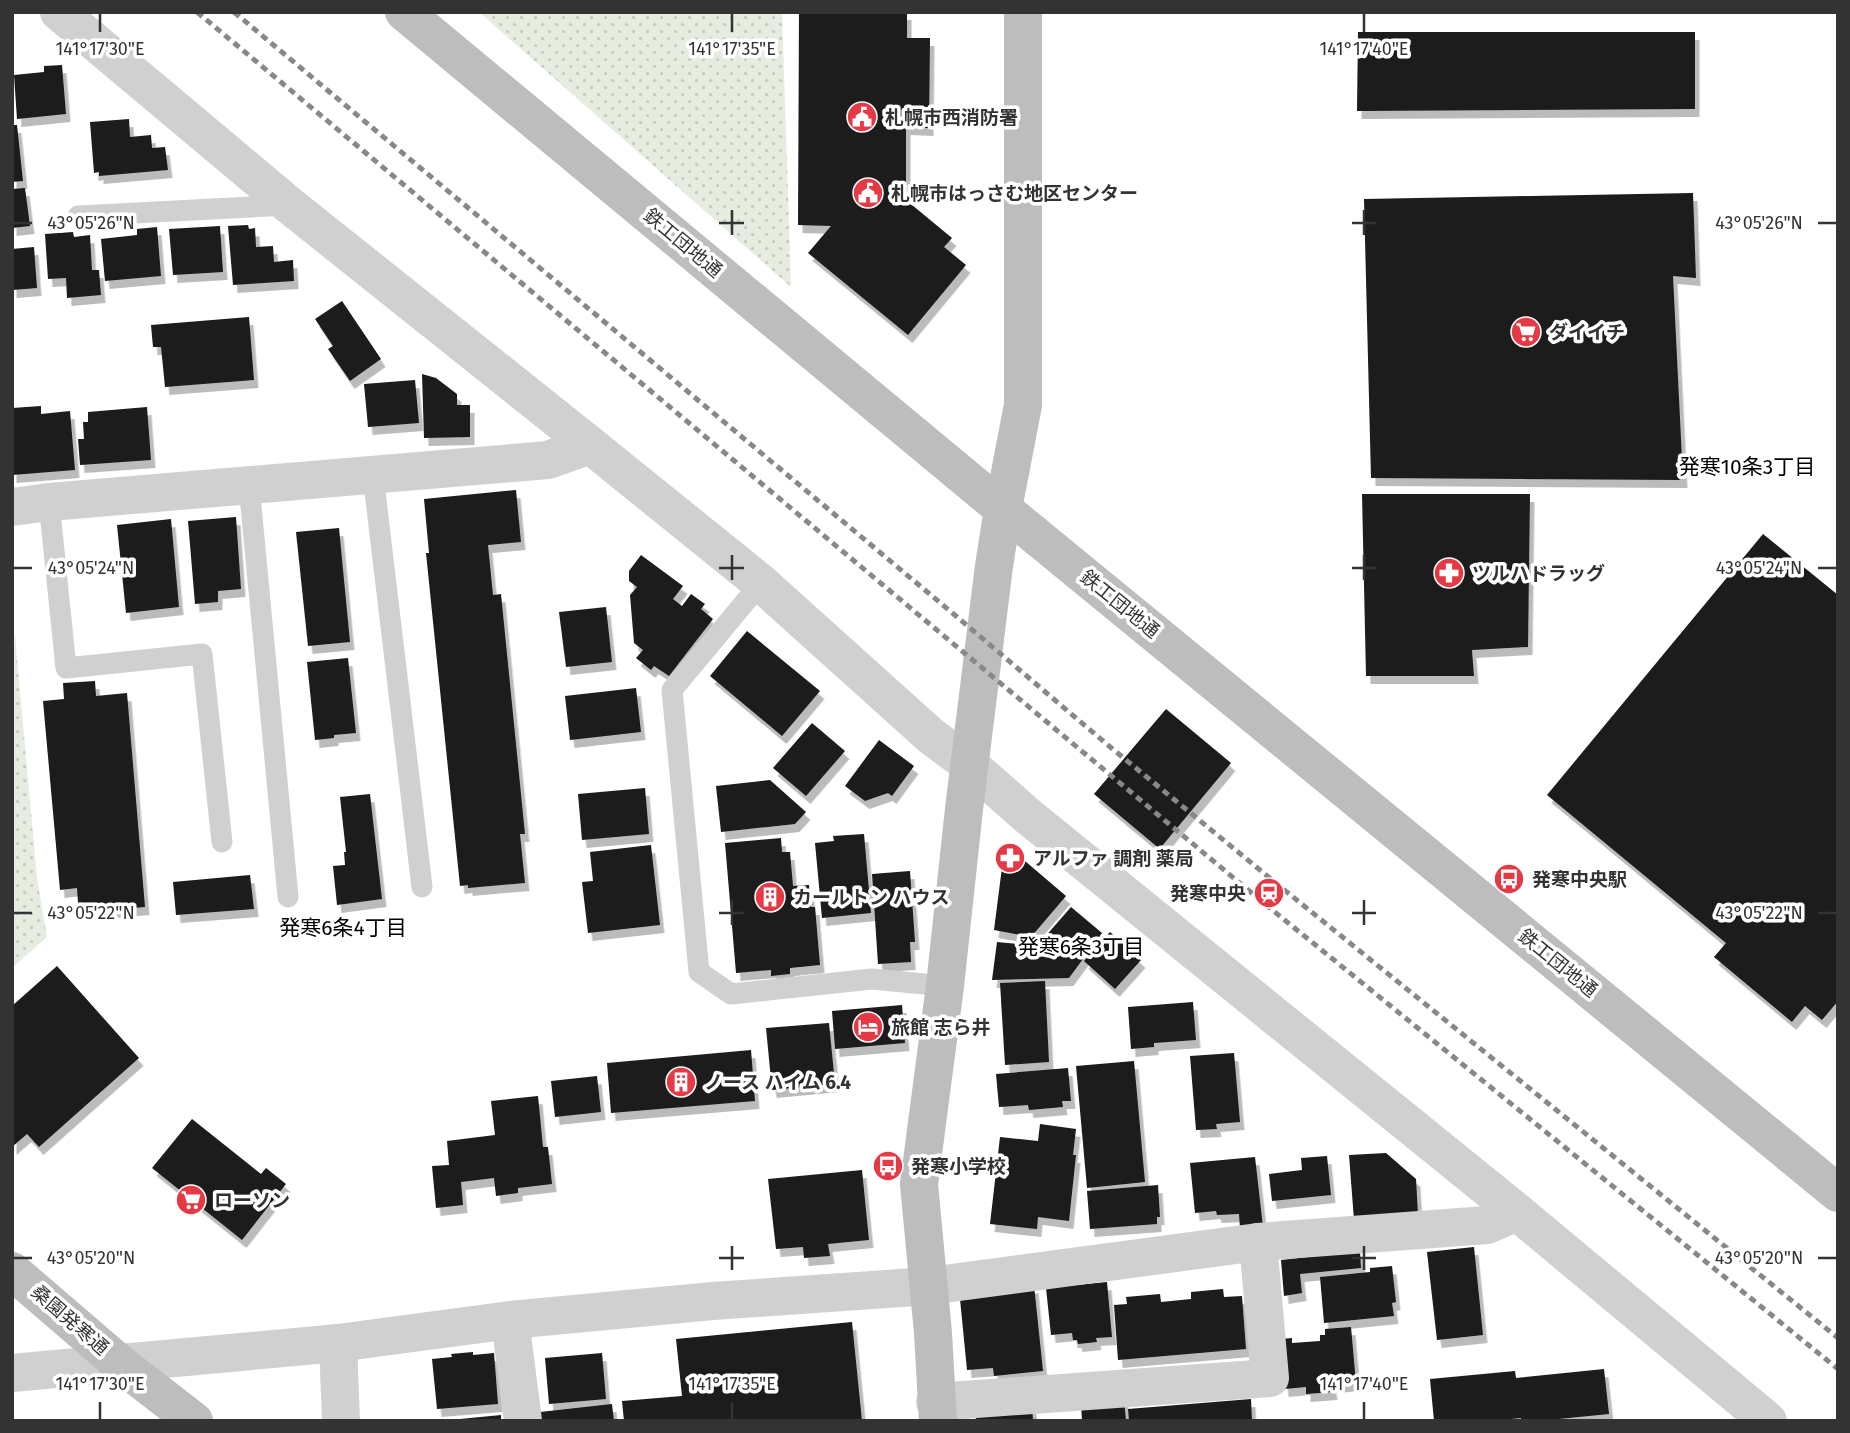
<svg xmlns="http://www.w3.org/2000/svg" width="1850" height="1433" font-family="'Fira Sans','Noto Sans JP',sans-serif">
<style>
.park{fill:url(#park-dots)}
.building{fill:#1a1a1a;filter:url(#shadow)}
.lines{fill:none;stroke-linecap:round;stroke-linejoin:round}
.lane{stroke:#d0d0d0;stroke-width:21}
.street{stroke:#d0d0d0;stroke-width:38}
.secondary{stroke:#bdbdbd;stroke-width:38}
.rail{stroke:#888;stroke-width:5;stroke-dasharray:7 5;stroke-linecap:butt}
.ticks{fill:none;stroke:#333;stroke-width:2.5}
.labels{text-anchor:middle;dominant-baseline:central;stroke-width:7;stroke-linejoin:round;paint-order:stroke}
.poi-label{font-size:19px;font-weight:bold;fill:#333;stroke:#fff;text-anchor:start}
.street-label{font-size:19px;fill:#333;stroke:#fff}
.neighbourhood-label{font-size:21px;fill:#000;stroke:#fff}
.ticks-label{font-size:18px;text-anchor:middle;fill:#333;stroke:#fff;stroke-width:7;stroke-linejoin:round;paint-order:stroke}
</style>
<defs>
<pattern id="park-dots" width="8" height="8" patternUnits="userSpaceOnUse" patternTransform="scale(1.75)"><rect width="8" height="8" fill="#e6ecdf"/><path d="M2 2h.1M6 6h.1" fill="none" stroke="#c6cbc0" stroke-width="1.8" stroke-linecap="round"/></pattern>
<filter id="shadow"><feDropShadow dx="4.5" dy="8" stdDeviation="0" flood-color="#0004"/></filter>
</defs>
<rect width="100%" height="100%" fill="#fff"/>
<g class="park">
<polygon points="479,12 782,12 791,287"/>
<polygon points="12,636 15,636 37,878 47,937 12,968"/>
</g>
<g class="building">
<polygon points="799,12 907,12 907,38 930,38 929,128 906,127 906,200 952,238 944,247 966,265 908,335 808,253 831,226 798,225"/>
<polygon points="1358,32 1695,32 1695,109 1357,111"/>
<polygon points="62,65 66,114 17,119 14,75 44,72 44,66"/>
<polygon points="129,119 130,137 151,135 152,148 165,147 168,170 99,176 99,172 94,173 90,122"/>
<polygon points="12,125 17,125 23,181 12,182"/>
<polygon points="25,188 30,226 12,228 12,189"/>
<polygon points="1693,193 1696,278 1673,276 1683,480 1371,478 1364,199"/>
<polygon points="248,225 249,229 255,228 256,247 273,246 274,262 293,260 294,281 233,285 228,226"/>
<polygon points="220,226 223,272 173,275 169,229"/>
<polygon points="157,227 161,276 105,281 101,239 137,235 137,229"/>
<polygon points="73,232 74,237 90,235 92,270 99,270 101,295 67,298 66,278 48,279 45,234"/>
<polygon points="34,247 37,288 12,290 12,249"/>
<polygon points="342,301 381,359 350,381 328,349 333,346 315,319"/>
<polygon points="249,317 254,380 165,387 161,347 153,347 151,325"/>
<polygon points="422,374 436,378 457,394 457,405 470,405 470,437 424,438"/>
<polygon points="415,380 419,423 368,427 364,384"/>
<polygon points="41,406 41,414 70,411 75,470 12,475 12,408"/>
<polygon points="147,407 151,460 80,465 78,439 84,439 83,422 88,422 88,412"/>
<polygon points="516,490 521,542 488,545 493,595 501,594 525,834 520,834 525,883 468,888 468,885 460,886 426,553 429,553 424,499"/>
<polygon points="1362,494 1530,494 1528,647 1472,650 1474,676 1366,676"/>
<polygon points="236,517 241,589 218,591 218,602 195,604 188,521"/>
<polygon points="171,519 179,607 126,613 117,525"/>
<polygon points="339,528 350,642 308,646 296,532"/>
<polygon points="1763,534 1838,595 1838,1001 1822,1020 1805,1006 1792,1022 1714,957 1726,943 1547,795"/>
<polygon points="641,555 683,586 673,599 682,606 691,594 705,604 701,609 713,619 669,676 654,666 651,670 636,658 643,650 634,643 630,595 637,587 629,581 629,571"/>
<polygon points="606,607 612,662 566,667 559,612"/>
<polygon points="747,631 820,691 782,736 710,676"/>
<polygon points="348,658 356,733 334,735 334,738 315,740 307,662"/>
<polygon points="95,681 96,696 127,693 145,907 86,912 85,902 78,903 77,888 60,890 43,701 64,699 63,683"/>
<polygon points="636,688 641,732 570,740 565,696"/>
<polygon points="1166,709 1231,763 1162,846 1161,850 1094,794"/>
<polygon points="812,723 845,751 806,796 773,768"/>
<polygon points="879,740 914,766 892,796 888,793 865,801 845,786"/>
<polygon points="770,780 806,812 795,824 721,832 716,786"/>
<polygon points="645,788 649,834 582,840 578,794"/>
<polygon points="370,794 382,899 337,905 333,866 345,865 344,852 346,852 340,797"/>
<polygon points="864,834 871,913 822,918 815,843 834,841 833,836"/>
<polygon points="781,838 782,852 790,852 793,886 809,885 811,907 815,907 820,965 790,968 790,974 771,976 771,970 736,973 725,843"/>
<polygon points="1005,844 1066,896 1031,937 994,930"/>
<polygon points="651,845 660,925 588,933 582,882 593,881 590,852"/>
<polygon points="910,871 915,942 910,942 911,962 878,964 872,874"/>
<polygon points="250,875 254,909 176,915 173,882"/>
<polygon points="1071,907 1102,933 1069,978 992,980 997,942 1037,946"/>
<polygon points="1110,932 1141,960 1115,989 1084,961"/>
<polygon points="57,966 139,1058 39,1147 27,1134 12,1147 12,1006"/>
<polygon points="1045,981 1049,1062 1005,1065 1000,983"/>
<polygon points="1193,1002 1196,1040 1154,1043 1154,1047 1131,1049 1128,1007"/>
<polygon points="902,1005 905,1043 835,1049 832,1011"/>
<polygon points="829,1023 835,1084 772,1090 766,1028"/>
<polygon points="751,1050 755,1101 611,1113 607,1063"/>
<polygon points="1234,1053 1240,1122 1216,1124 1217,1129 1196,1130 1190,1056"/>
<polygon points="1134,1061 1145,1182 1087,1188 1076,1066"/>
<polygon points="1068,1068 1071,1101 1062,1101 1063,1107 1029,1110 1028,1105 999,1107 996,1074"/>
<polygon points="597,1076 601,1112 555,1117 551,1081"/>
<polygon points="538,1096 543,1147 548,1147 552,1184 518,1188 518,1193 496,1196 494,1178 461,1182 463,1205 436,1208 432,1166 449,1165 447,1141 495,1135 491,1101"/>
<polygon points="192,1119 261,1174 266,1168 286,1184 242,1240 152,1168"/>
<polygon points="1040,1124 1076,1129 1073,1155 1076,1155 1069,1221 1038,1217 1037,1229 990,1224 1000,1137 1038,1141"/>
<polygon points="1386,1153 1416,1179 1418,1215 1354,1220 1349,1155"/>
<polygon points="1327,1156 1331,1195 1272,1201 1269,1174 1302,1170 1301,1158"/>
<polygon points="1255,1157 1263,1227 1240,1229 1239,1214 1217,1215 1216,1211 1195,1213 1190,1163"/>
<polygon points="862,1170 869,1240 828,1244 830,1256 804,1258 803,1247 776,1249 768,1179"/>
<polygon points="1158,1185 1160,1217 1157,1217 1157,1224 1090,1229 1087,1191"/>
<polygon points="1474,1247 1483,1335 1437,1340 1427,1252"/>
<polygon points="1360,1251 1361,1268 1300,1274 1302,1293 1284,1296 1281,1260"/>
<polygon points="1392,1266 1396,1302 1392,1303 1394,1316 1324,1323 1320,1277 1370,1272 1370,1268"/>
<polygon points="1107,1282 1112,1337 1096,1338 1097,1342 1078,1344 1077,1340 1073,1340 1072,1333 1051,1335 1046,1288"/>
<polygon points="1034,1285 1043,1371 994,1376 993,1368 967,1370 960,1299"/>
<polygon points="1223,1289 1224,1297 1242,1296 1246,1349 1118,1360 1114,1305 1127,1304 1126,1297 1160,1294 1161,1302 1191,1299 1191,1292"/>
<polygon points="852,1322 862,1421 624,1421 622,1401 682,1396 676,1339"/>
<polygon points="1351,1327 1356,1383 1332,1385 1333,1392 1306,1394 1306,1387 1284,1389 1280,1339 1292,1338 1292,1343 1320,1341 1320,1335 1325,1335 1325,1329"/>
<polygon points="473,1352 473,1355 494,1353 498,1404 437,1409 432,1359 452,1357 451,1354"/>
<polygon points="602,1353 606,1399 549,1404 545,1358"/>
<polygon points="1604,1369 1609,1414 1538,1421 1521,1421 1521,1418 1491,1421 1434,1421 1430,1379 1515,1371 1516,1378"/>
<polygon points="1124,1399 1126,1421 1082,1421 1081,1402"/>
<polygon points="1251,1399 1252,1421 1129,1421 1128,1409"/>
<polygon points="612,1404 614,1421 541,1421 540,1412"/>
<polygon points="1032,1406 1033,1421 976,1421 975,1410"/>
<polygon points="501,1415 501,1421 460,1421 460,1419"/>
</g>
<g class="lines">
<g class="lane">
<polyline points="78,216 289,205"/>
<polyline points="373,475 422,887"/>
<polyline points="249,485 288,897"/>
<polyline points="49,502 66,668 202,654 222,842"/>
<polyline points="761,583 672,690 699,972 731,994 872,979 945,986"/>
</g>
<g class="street">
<polyline points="59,12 289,205 590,445 761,583 931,736 970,765 1029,817 1517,1212 1768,1421"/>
<polyline points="12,507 49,502 548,460 590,445"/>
<polyline points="510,1320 523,1421"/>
<polyline points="338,1343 341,1421"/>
<polyline points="12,1373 338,1343 510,1320 713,1301 929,1286 1258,1242 1487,1225 1517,1212"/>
<polyline points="935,1402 1270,1378 1258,1242"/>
</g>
<g class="secondary">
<polyline points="404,12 1003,509 1838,1193"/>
<polyline points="12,1271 119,1363 194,1421"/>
<polyline points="938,1421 933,1333 919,1184 945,986 964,809 994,566 1003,509 1023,405 1023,12"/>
</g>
<g class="rail">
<polyline points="197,12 1260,900 1838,1369"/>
<polyline points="234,12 956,616 1109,746 1277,884 1838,1338"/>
</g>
</g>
<path class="ticks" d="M100 14V32M732 14V32M1364 14V32M732 210V235M1364 210V235M14 223H32M719 223H744M1352 223H1376M1818 223H1836M732 555V580M1364 555V580M14 568H32M719 568H744M1352 568H1376M1818 568H1836M732 900V925M1364 900V925M14 913H32M719 913H744M1352 913H1376M1818 913H1836M732 1246V1270M1364 1246V1270M14 1258H32M719 1258H744M1352 1258H1376M1818 1258H1836M100 1402V1419M732 1402V1419M1364 1402V1419"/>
<defs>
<g id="civic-disc" transform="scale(1.575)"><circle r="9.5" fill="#e63946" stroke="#fff"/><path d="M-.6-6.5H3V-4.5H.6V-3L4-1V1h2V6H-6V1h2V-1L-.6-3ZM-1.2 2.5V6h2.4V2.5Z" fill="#fff"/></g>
<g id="supermarket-disc" transform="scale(1.575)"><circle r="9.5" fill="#e63946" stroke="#fff"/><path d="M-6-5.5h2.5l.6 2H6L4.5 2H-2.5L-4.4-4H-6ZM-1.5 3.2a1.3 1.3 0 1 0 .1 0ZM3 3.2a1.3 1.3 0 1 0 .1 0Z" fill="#fff"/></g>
<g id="pharmacy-disc" transform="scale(1.575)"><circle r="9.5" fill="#e63946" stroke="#fff"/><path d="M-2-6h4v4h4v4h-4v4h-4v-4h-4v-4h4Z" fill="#fff"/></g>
<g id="bus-disc" transform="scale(1.575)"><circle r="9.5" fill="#e63946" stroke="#fff"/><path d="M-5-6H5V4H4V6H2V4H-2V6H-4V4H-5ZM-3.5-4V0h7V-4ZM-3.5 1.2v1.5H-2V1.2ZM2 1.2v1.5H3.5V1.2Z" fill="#fff"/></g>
<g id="station-disc" transform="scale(1.575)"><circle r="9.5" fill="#e63946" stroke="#fff"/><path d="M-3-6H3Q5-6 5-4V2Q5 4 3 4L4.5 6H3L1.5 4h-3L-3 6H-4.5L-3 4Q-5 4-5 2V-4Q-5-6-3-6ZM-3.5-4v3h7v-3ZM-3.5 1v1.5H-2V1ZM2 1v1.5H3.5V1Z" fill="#fff"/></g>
<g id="building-disc" transform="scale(1.575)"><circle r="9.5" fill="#e63946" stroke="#fff"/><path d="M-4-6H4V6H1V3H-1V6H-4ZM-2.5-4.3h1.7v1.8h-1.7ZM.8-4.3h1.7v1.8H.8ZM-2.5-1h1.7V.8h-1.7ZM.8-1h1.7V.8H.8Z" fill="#fff"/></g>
<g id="hotel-disc" transform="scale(1.575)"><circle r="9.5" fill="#e63946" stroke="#fff"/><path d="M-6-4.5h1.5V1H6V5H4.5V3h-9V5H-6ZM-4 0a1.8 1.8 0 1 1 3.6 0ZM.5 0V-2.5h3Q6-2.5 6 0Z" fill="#fff"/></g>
</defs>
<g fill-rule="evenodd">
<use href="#civic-disc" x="862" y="117"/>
<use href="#civic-disc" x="868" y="193"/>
<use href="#supermarket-disc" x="1526" y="332"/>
<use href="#pharmacy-disc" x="1449" y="573"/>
<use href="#pharmacy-disc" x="1010" y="858"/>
<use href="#bus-disc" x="1509" y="879"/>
<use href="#station-disc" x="1269" y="893"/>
<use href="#building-disc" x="770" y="897"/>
<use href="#hotel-disc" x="868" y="1027"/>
<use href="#building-disc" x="681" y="1082"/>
<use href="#bus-disc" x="888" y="1166"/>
<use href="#supermarket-disc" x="191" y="1200"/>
</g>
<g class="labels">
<g class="poi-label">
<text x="885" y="117">札幌市西消防署</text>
<text x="891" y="193">札幌市はっさむ地区センター</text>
<text x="1549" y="332">ダイイチ</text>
<text x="1472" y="573">ツルハドラッグ</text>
<text x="1033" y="858">アルファ 調剤 薬局</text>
<text x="1532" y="879">発寒中央駅</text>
<text x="1246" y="893" text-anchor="end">発寒中央</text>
<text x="793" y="897">カールトン ハウス</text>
<text x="891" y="1027">旅館 志ら井</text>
<text x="704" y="1082">ノース ハイム 6.4</text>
<text x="911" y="1166">発寒小学校</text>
<text x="214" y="1200">ローソン</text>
</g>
<g class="street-label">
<text transform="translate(683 243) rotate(40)">鉄工団地通</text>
<text transform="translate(1120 604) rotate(39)">鉄工団地通</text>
<text transform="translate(1558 963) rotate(39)">鉄工団地通</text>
<text transform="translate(70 1320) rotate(41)">桑園発寒通</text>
</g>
<g class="neighbourhood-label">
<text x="1747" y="467">発寒10条3丁目</text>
<text x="343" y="928">発寒6条4丁目</text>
<text x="1081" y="947">発寒6条3丁目</text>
</g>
</g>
<g class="ticks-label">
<text x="100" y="55">141°17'30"E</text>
<text x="732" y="55">141°17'35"E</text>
<text x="1364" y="55">141°17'40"E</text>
<text x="91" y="229">43°05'26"N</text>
<text x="1759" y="229">43°05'26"N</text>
<text x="91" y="574">43°05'24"N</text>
<text x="1759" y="574">43°05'24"N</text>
<text x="91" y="919">43°05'22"N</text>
<text x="1759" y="919">43°05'22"N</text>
<text x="91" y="1264">43°05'20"N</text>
<text x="1759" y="1264">43°05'20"N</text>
<text x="100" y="1390">141°17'30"E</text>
<text x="732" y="1390">141°17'35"E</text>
<text x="1364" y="1390">141°17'40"E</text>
</g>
<rect width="1850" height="1433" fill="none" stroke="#333333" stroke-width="28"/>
</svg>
